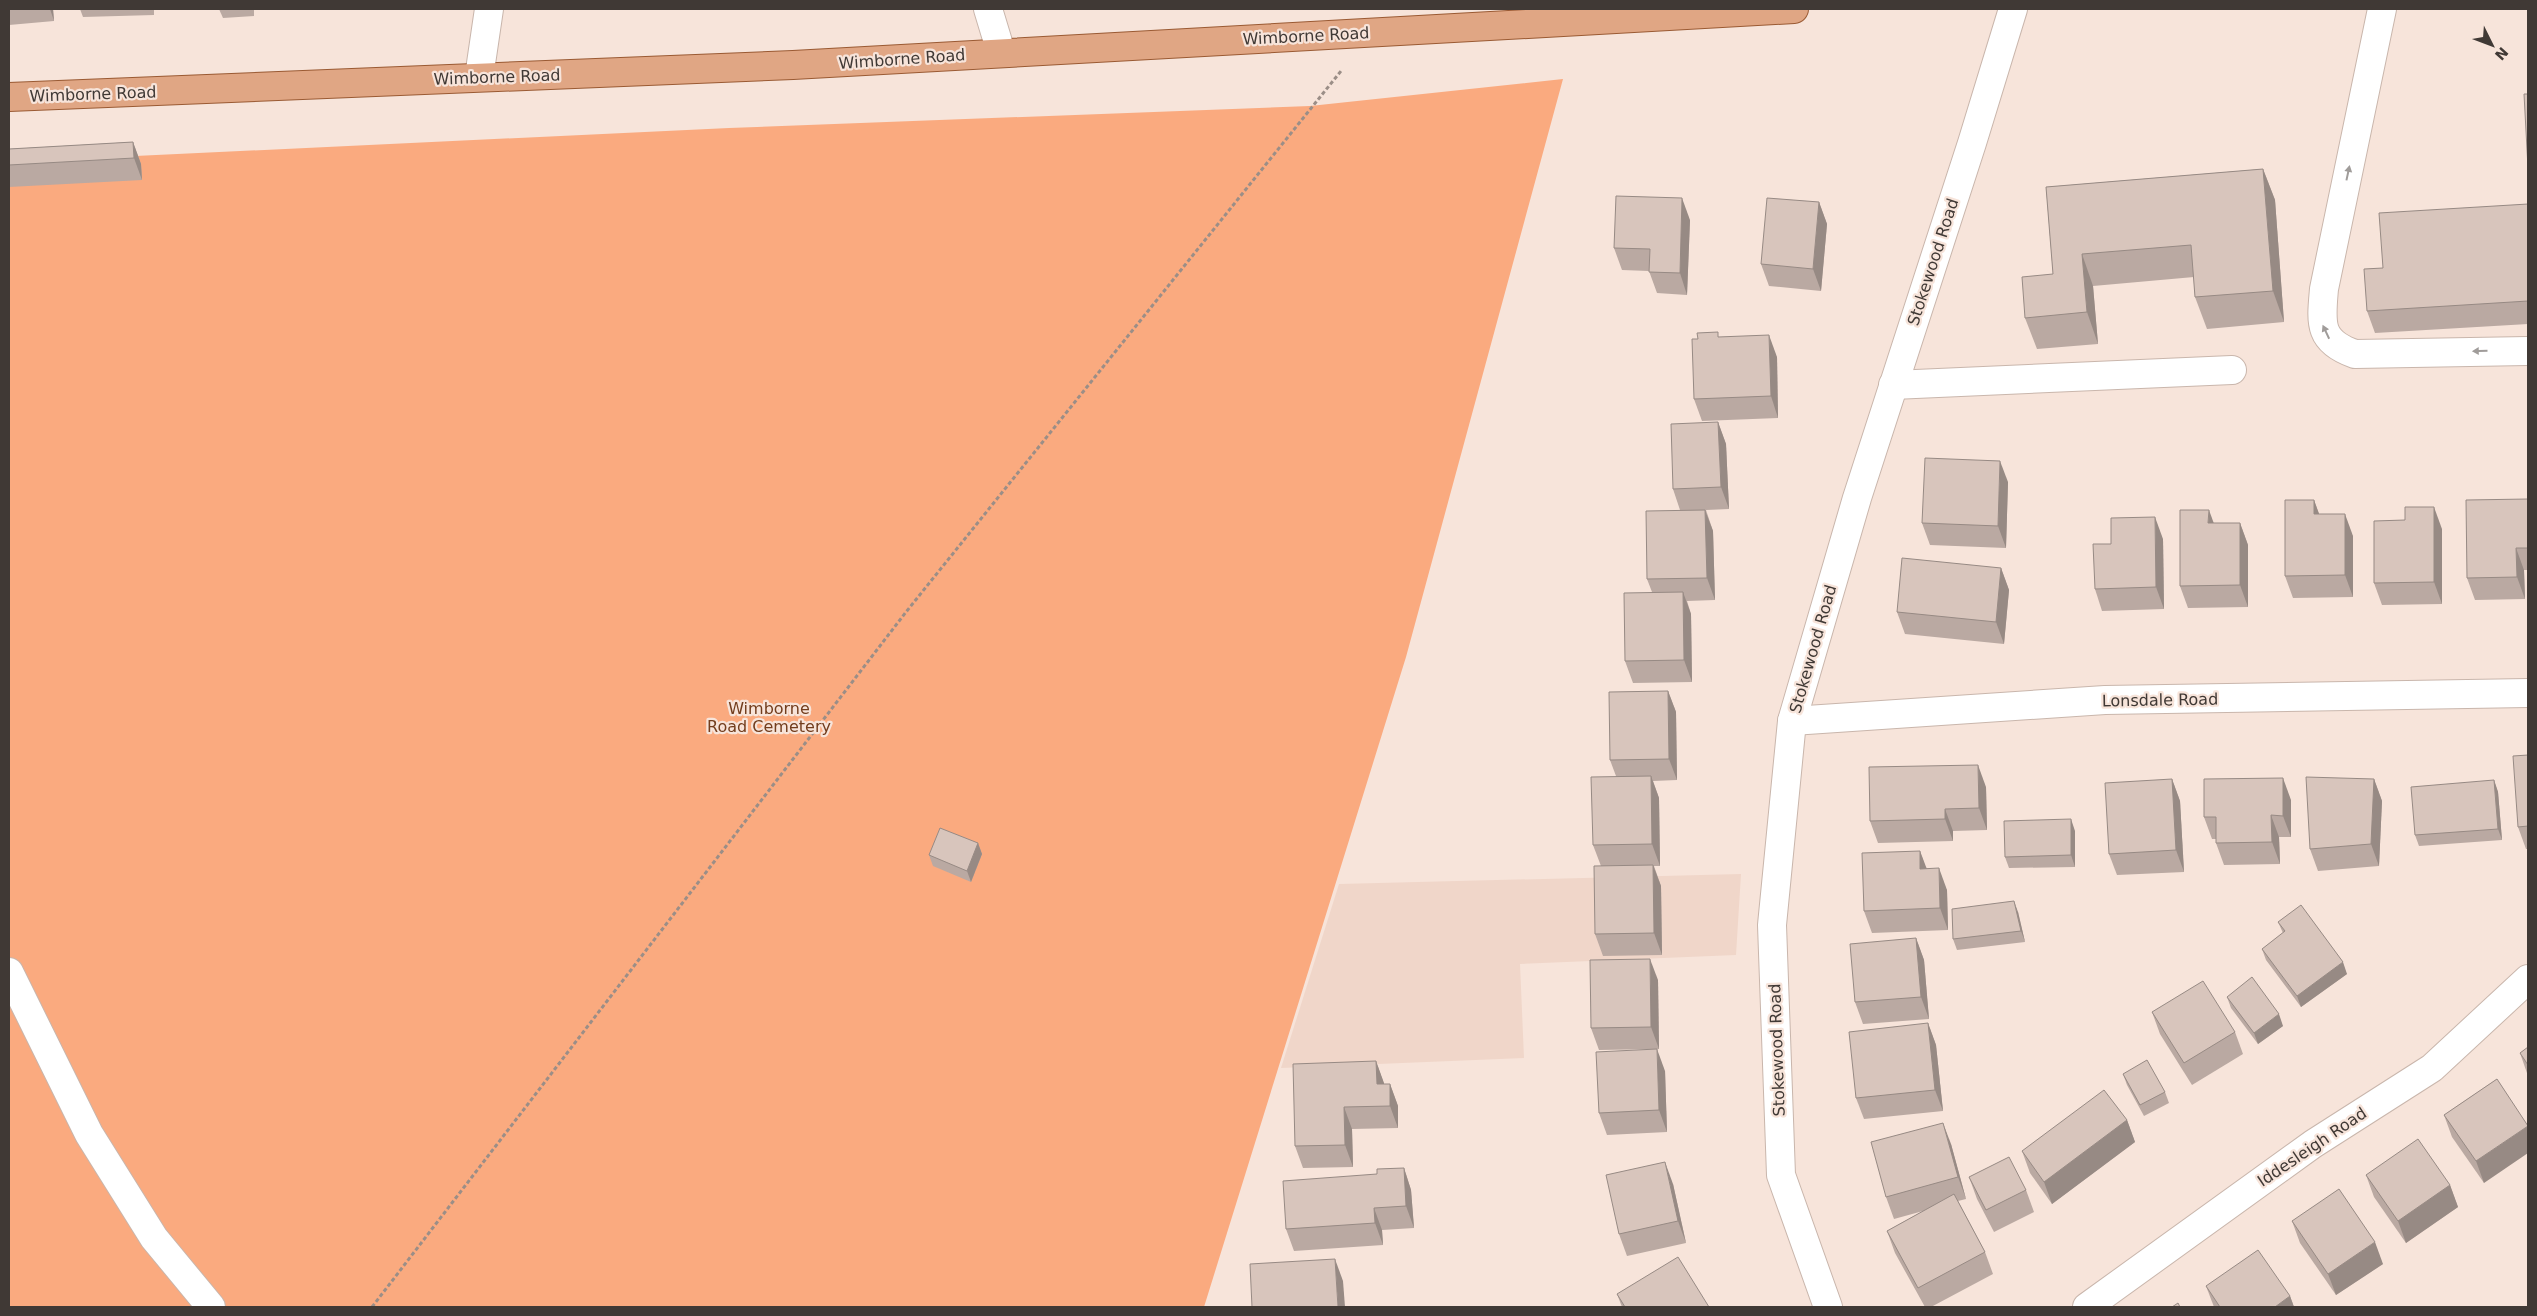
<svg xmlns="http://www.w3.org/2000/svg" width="2537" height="1316" font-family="'DejaVu Sans',sans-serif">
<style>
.built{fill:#f0d6c9}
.green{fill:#faaa7f}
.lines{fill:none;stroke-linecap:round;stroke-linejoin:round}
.minor-casing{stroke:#c9b6ac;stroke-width:30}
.major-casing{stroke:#9a5a33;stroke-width:30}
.path{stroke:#9b8e87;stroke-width:3;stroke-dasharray:4 2.5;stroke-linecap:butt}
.minor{stroke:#fff;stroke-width:28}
.major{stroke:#e0a684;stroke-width:28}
.wall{fill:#baa9a2}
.shaded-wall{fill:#978a84}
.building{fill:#d8c5bc;stroke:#978a84}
.oneway{fill:#a09c9a}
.labels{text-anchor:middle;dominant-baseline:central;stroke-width:4.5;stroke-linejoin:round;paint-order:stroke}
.street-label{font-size:16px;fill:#403935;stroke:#f7e4da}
.park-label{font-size:16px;fill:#733d1d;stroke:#f7e4da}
</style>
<rect width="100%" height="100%" fill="#f7e4da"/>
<polygon class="built" points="1741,874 1736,955 1520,964 1524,1058 1281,1068 1339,884"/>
<polygon class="green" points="1563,79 1406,657 1204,1307 9,1307 9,162 729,128 1310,106"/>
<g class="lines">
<g class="minor-casing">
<g id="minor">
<polyline points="988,9 1001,52"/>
<path d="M2382 9 2324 289C2321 323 2318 341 2355 354L2528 351"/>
<polyline points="479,77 489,9"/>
<polyline points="1893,385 2232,370"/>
<polyline points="1792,721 2105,700 2528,693"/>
<polyline points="9,972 89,1134 154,1238 211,1307"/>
<polyline points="1828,1307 1781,1175 1772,925 1792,721 1857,498 1972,143 2013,9"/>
<polyline points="2087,1307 2313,1144 2432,1068 2528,979"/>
</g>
</g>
<g class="major-casing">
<polyline id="major" points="9,97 793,65 1794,9"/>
</g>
<polyline class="path" points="372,1307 906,612 1341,71"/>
<use href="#minor" class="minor"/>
<use href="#major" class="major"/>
</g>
<g class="wall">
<polygon points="9,9 53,9 54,21 9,25"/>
<polygon points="80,9 154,9 154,15 83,17"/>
<polygon points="219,9 254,9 254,16 223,18"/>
<polygon points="133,142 141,164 142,180 9,187 9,149"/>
<polygon points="2263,169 2275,200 2284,322 2207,329 2195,297 2194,277 2093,286 2098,344 2037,349 2025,318 2053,274 2046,187"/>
<polygon points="1819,202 1827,224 1821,291 1769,286 1761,264"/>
<polygon points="2528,204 2528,324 2375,333 2367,311"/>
<polygon points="1690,220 1687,295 1657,293 1649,271 1622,270 1614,248"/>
<polygon points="1720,337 1777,357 1778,418 1702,421 1694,399 1698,339"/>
<polygon points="1718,422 1726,444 1729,509 1706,510 1713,531 1715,600 1687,601 1691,614 1692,682 1633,683 1625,661 1652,592 1647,579 1680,510 1673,489"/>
<polygon points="2008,482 2006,548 1930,545 1922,523"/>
<polygon points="2528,499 2528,570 2524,570 2525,599 2475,600 2467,578"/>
<polygon points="2314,500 2319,514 2353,536 2353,597 2293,598 2285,576"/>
<polygon points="2214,523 2240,523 2248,545 2248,607 2188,608 2180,586"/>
<polygon points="2442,529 2442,604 2382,605 2374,583"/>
<polygon points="2163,539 2164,609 2102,611 2095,589"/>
<polygon points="2001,568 2009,590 2004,644 1905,634 1897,612"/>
<polygon points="1668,691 1676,712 1677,780 1653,781 1659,798 1660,866 1654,866 1661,886 1662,955 1603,956 1595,934 1601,866 1593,845 1616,776 1610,760"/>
<polygon points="2528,755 2528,849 2526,849 2518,827"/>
<polygon points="2172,779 2180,801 2184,872 2117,875 2109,854"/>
<polygon points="2374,779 2382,801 2379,866 2318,871 2310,849"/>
<polygon points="2494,780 2498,792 2502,840 2419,846 2415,835"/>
<polygon points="1986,787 1987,830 1953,831 1953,841 1878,843 1870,821"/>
<polygon points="2291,800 2291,837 2279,837 2280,864 2224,865 2216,843 2216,839 2212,839 2204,817"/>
<polygon points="2075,831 2075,867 2009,868 2005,857"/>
<polygon points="978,843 982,854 971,882 933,866 929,855"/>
<polygon points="1920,851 1926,869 1947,890 1948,930 1872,933 1864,911"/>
<polygon points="2018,912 2025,942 1957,950 1953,939"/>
<polygon points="2278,922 2347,974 2301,1007 2266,960 2262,949 2283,933"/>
<polygon points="1916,938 1924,960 1929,1019 1863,1024 1855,1002"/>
<polygon points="1658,980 1659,1049 1599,1050 1591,1028"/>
<polygon points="2227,997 2283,1026 2258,1044 2231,1008"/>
<polygon points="2152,1012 2235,1032 2243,1054 2192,1085 2160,1034"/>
<polygon points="1928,1023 1936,1045 1943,1111 1864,1119 1856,1098"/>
<polygon points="2528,1047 2528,1076 2520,1053"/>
<polygon points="1376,1061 1384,1084 1390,1084 1398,1106 1398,1128 1352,1129 1353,1167 1303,1168 1295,1146"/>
<polygon points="1665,1071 1667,1132 1607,1135 1599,1113"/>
<polygon points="2123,1074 2165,1092 2169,1103 2144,1116 2127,1085"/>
<polygon points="2497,1079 2484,1183 2452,1137 2444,1115"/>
<polygon points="2127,1120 2135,1142 2052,1204 2030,1173 2022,1151"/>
<polygon points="1951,1144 1966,1199 1958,1201 1985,1252 1993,1274 1931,1307 1925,1307 1895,1253 1887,1231 1923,1211 1894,1219 1886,1197"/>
<polygon points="1404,1168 1411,1190 1414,1228 1382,1230 1383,1245 1294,1251 1286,1229 1377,1174"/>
<polygon points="2366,1175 2450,1185 2458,1207 2406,1243 2374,1197"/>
<polygon points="1969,1177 2026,1190 2034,1212 1994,1232 1977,1199"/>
<polygon points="1673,1184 1686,1243 1627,1256 1619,1234"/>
<polygon points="2292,1221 2383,1264 2336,1295 2300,1243"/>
<polygon points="2206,1286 2290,1296 2294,1307 2214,1307"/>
<polygon points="1617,1294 1709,1307 1622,1307"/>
</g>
<g class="shaded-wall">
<polygon points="50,9 53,9 54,21"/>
<polygon points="133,142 141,164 142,180 134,158"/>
<polygon points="2263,169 2275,200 2284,322 2273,291"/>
<polygon points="1682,198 1690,220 1687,295 1680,273"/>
<polygon points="1819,202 1827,224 1821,291 1813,269"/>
<polygon points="2082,254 2093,286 2098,344 2087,312"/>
<polygon points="1769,335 1777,357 1778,418 1771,396"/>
<polygon points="1718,422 1726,444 1729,509 1721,487"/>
<polygon points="2000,461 2008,482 2006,548 1998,526"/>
<polygon points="2314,500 2322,522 2314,514"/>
<polygon points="2434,507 2442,529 2442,604 2434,582"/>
<polygon points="1705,510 1713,531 1715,600 1707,578"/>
<polygon points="2209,510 2217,532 2208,523"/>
<polygon points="2345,514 2353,536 2353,597 2345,575"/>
<polygon points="2155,517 2163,539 2164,609 2156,587"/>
<polygon points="2240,523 2248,545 2248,607 2240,585"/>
<polygon points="2516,548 2524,570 2525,599 2517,577"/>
<polygon points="2001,568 2009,590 2004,644 1996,622"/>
<polygon points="1683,592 1691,614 1692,682 1684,660"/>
<polygon points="1668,691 1676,712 1677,780 1669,759"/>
<polygon points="1978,765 1986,787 1987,830 1979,808"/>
<polygon points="1651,776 1659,798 1660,866 1652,844"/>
<polygon points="2283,778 2291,800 2291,837 2283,816"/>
<polygon points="2172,779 2180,801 2184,872 2176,850"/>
<polygon points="2374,779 2382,801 2379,866 2371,844"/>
<polygon points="2494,780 2498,792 2502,840 2498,829"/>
<polygon points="1945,809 1953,831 1953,841 1945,819"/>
<polygon points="2271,815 2279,837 2280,864 2272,842"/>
<polygon points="2071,819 2075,831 2075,867 2071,855"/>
<polygon points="978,843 982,854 971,882 967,871"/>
<polygon points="1920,851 1928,872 1920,869"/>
<polygon points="1653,865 1661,886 1662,955 1654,933"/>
<polygon points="1939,868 1947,890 1948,930 1940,908"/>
<polygon points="2014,901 2018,912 2025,942 2021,931"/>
<polygon points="1916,938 1924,960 1929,1019 1921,997"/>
<polygon points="1650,959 1658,980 1659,1049 1651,1027"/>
<polygon points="2343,962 2347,974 2301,1007 2297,996"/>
<polygon points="2279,1014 2283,1026 2258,1044 2254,1033"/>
<polygon points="1928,1023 1936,1045 1943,1111 1935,1090"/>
<polygon points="1657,1049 1665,1071 1667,1132 1659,1110"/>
<polygon points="1376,1061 1384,1083 1385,1106 1377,1084"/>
<polygon points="1390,1084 1398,1106 1398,1128 1390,1106"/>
<polygon points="1344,1107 1352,1129 1353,1167 1345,1145"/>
<polygon points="2127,1120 2135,1142 2052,1204 2044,1182"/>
<polygon points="1943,1123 1951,1144 1966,1199 1958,1177"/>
<polygon points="2528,1126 2528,1153 2484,1183 2476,1161"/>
<polygon points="1665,1162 1673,1184 1686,1243 1678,1221"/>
<polygon points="1404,1168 1411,1190 1414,1228 1406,1206"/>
<polygon points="2450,1185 2458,1207 2406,1243 2398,1221"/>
<polygon points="1374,1208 1382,1230 1383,1245 1375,1223"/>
<polygon points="2375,1242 2383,1264 2336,1295 2328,1274"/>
<polygon points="1335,1259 1343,1281 1345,1307 1338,1307"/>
<polygon points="2290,1296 2294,1307 2275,1307"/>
</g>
<g class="building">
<polygon points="2524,94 2528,94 2528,168"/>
<polygon points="133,142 134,158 9,165 9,149"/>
<polygon points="2263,169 2273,291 2195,297 2191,245 2082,254 2087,312 2025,318 2022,277 2053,274 2046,187"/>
<polygon points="1616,196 1682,198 1680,273 1649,272 1650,249 1614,248"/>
<polygon points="1767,198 1819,202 1813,269 1761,264"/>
<polygon points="2528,204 2528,301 2367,311 2364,269 2383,268 2379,213"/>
<polygon points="1718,332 1718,337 1769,335 1771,396 1694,399 1692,339 1698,339 1697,333"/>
<polygon points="1718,422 1721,487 1673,489 1671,424"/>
<polygon points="1925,458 2000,461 1998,526 1922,523"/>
<polygon points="2528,499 2528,548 2516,548 2517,577 2467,578 2466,500"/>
<polygon points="2285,500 2314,500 2314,514 2345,514 2345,575 2285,576"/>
<polygon points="2405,507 2434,507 2434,582 2374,583 2374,521 2405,520"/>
<polygon points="1705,510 1707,578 1647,579 1646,511"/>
<polygon points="2180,510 2209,510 2208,523 2240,523 2240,585 2180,586"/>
<polygon points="2155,517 2156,587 2095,589 2093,544 2111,544 2111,518"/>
<polygon points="1902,558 2001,568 1996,622 1897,612"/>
<polygon points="1683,592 1684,660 1625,661 1624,593"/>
<polygon points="1668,691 1669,759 1610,760 1609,692"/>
<polygon points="2528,755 2528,826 2518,827 2513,756"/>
<polygon points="1978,765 1979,808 1945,809 1945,819 1870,821 1869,767"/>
<polygon points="1651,776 1652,844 1593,845 1591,777"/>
<polygon points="2306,777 2374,779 2371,844 2310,849"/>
<polygon points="2283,778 2283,816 2271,815 2272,842 2216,843 2216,817 2204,817 2204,779"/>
<polygon points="2172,779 2176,850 2109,854 2105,783"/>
<polygon points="2494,780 2498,829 2415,835 2411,787"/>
<polygon points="2071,819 2071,855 2005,857 2004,821"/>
<polygon points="940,828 978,843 967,871 929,855"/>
<polygon points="1920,851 1920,869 1939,868 1940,908 1864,911 1862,853"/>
<polygon points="1653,865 1654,933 1595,934 1594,866"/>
<polygon points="2014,901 2021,931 1953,939 1952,909"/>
<polygon points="2301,905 2343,962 2297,996 2262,949 2285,931 2278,922"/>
<polygon points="1916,938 1921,997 1855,1002 1850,944"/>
<polygon points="1650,959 1651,1027 1591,1028 1590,960"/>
<polygon points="2252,977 2279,1014 2254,1033 2227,997"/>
<polygon points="2203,981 2235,1032 2184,1063 2152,1012"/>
<polygon points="1928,1023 1935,1090 1856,1098 1849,1032"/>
<polygon points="2528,1047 2528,1065 2520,1053"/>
<polygon points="1657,1049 1659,1110 1599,1113 1596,1052"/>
<polygon points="2147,1060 2165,1092 2140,1105 2123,1074"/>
<polygon points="1376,1061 1377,1084 1390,1084 1390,1106 1344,1107 1345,1145 1295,1146 1293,1064"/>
<polygon points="2497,1079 2528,1126 2476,1161 2444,1115"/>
<polygon points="2104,1090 2127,1120 2044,1182 2022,1151"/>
<polygon points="1943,1123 1958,1177 1886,1197 1871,1142"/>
<polygon points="2418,1139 2450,1185 2398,1221 2366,1175"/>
<polygon points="2009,1157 2026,1190 1986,1210 1969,1177"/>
<polygon points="1665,1162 1678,1221 1619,1234 1606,1175"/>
<polygon points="1404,1168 1406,1206 1374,1208 1375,1223 1286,1229 1283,1181 1377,1174 1377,1169"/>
<polygon points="2339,1189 2375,1242 2328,1274 2292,1221"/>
<polygon points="1954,1194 1985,1252 1918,1288 1887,1231"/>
<polygon points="2258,1250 2290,1296 2275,1307 2220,1307 2206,1286"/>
<polygon points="1678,1257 1709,1307 1625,1307 1617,1294"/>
<polygon points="1335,1259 1338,1307 1252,1307 1250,1264"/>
<polygon points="2178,1303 2180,1307 2172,1307"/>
</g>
<defs><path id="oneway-solid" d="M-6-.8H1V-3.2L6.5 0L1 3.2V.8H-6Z" transform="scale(1.25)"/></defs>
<g class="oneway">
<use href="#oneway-solid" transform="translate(2348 173) rotate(-78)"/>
<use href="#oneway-solid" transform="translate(2326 332) rotate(-115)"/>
<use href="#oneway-solid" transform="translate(2480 351) rotate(179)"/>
</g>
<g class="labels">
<g class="street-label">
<text transform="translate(1306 36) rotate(-3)">Wimborne Road</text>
<text transform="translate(902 59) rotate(-4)">Wimborne Road</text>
<text transform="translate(497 77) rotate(-2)">Wimborne Road</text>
<text transform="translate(93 94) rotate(-2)">Wimborne Road</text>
<text transform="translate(1933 262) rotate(-72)">Stokewood Road</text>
<text transform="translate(1813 649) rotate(-74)">Stokewood Road</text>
<text transform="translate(2160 700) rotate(-1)">Lonsdale Road</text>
<text transform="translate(1777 1050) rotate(-92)">Stokewood Road</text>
<text transform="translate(2312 1147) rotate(-34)">Iddesleigh Road</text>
</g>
<g class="park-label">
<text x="769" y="708">Wimborne<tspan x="769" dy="18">Road Cemetery</tspan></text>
</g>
</g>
<rect width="2537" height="1316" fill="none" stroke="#403935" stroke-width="20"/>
<g transform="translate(2492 45) rotate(132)" stroke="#f7e4da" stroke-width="4" paint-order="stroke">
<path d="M0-4L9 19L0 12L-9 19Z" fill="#403935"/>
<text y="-8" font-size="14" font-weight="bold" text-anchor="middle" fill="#403935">N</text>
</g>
</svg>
